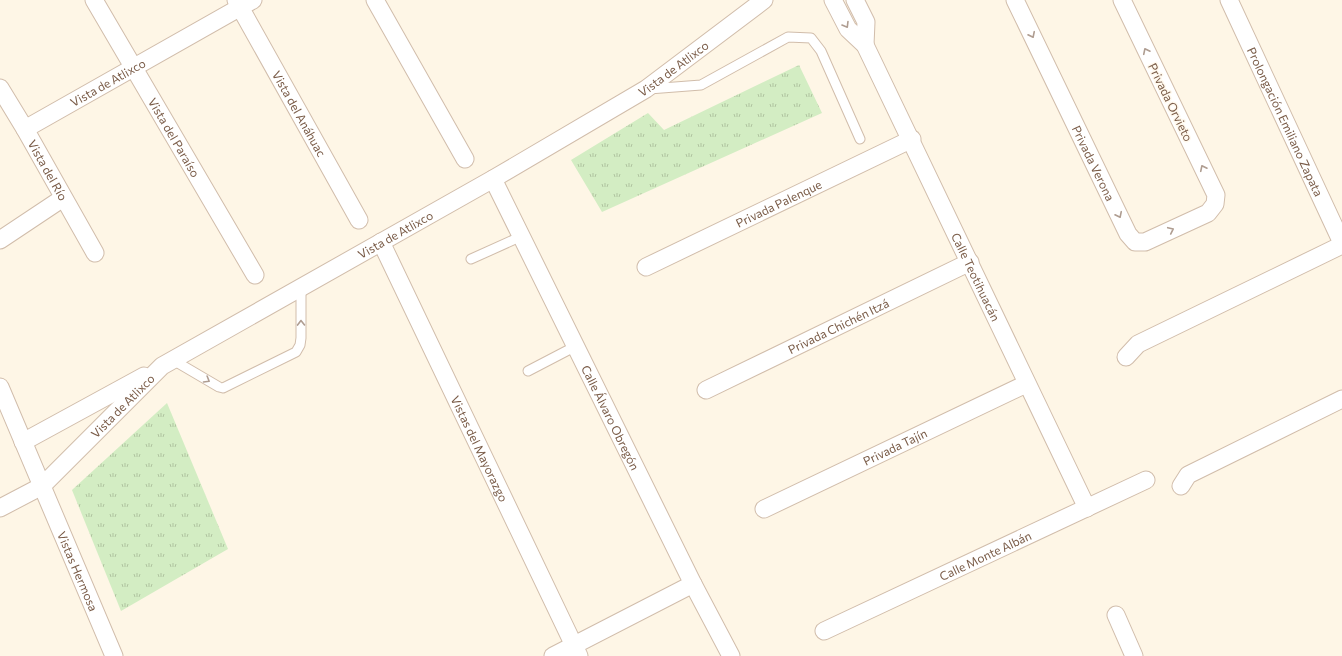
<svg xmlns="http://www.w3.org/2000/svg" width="1342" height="656" font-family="Commissioner,sans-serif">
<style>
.grass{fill:url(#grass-tufts)}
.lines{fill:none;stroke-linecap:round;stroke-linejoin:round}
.service-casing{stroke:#d1bdab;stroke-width:11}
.minor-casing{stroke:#d1bdab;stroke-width:19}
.service{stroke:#fff;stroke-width:9}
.minor{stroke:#fff;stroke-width:17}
.oneway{stroke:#af9d91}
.labels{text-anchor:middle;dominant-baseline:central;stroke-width:3;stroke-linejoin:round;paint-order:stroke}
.street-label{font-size:12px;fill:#7a5c48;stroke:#fff9ee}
</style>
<defs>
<pattern id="grass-tufts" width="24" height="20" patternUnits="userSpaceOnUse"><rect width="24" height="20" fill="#d3edc3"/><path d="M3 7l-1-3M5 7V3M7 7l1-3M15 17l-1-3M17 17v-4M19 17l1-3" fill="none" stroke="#b0c3a0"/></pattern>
</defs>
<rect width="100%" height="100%" fill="#fef6e6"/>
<g class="grass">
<polygon points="799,65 822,113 602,212 571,160 648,113 664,130"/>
<polygon points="167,403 228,549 121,611 72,490"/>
</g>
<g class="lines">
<g class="service-casing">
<g id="service">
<polyline points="649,89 701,85 788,37 811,38 821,51 860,139"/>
<polyline points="471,259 522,236"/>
<polyline points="173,360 219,387 223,388 296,352 300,345 301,338 301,288"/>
<polyline points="528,371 576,346"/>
</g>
</g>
<g class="minor-casing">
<g id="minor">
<path id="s1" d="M94 0 255 275"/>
<path id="s2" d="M236 0 359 220"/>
<polyline points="375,0 465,159"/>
<path id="s3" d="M833 0 848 29 865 45 1087 508"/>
<polyline points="855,0 866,22 865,45"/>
<path id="s4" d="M1015 0 1128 234 1135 242H1145L1208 213 1215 204 1216 195 1122 0"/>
<path id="s5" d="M1229 0 1342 243"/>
<path id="s6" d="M0 88 25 129 95 253"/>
<path id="s7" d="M25 129 253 0"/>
<path id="s8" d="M493 179 693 584 731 656"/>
<polyline points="0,240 63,198"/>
<path id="s9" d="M381 242 579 656"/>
<path id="s10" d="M646 267 912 139"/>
<polyline points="1126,357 1138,344 1342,245"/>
<path id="s11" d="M0 387 114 656"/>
<path id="s12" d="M706 390 970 262"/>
<polyline points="23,442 144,376"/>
<polyline points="1181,486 1188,475 1342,399"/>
<path id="s13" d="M0 508 42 486 162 366 493 179 646 89 764 0"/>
<path id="s14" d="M764 509 1026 384"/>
<polyline points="1116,615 1134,656"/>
<path id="s15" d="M824 631 1146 480"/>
<polyline points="553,656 693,584"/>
</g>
</g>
<use href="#service" class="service"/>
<use href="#minor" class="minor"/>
</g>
<defs><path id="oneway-chevron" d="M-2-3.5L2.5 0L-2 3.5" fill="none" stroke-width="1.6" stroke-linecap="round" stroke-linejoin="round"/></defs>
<g class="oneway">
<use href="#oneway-chevron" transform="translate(846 25) rotate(59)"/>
<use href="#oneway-chevron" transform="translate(1032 35) rotate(64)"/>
<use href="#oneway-chevron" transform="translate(1146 51) rotate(-116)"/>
<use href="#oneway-chevron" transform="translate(1203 168) rotate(-116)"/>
<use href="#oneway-chevron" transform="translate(1119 215) rotate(64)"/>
<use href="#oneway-chevron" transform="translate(1171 230) rotate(-25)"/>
<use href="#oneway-chevron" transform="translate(301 323) rotate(-91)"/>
<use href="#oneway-chevron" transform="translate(207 380) rotate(31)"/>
</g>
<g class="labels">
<g class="street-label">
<text stroke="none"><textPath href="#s13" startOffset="809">Vista de Atlixco</textPath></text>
<text stroke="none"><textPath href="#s7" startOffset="95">Vista de Atlixco</textPath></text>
<text transform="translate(1171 102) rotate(64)">Privada Orvieto</text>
<text stroke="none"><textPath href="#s2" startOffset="130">Vista del Anáhuac</textPath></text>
<text stroke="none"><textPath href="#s5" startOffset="134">Prolongación Emiliano Zapata</textPath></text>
<text stroke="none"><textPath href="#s1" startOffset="159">Vista del Paraíso</textPath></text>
<text stroke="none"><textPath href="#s4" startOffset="181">Privada Verona</textPath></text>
<text stroke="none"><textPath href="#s6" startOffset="95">Vista del Río</textPath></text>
<text stroke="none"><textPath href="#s10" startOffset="147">Privada Palenque</textPath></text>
<text stroke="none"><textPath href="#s13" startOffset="485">Vista de Atlixco</textPath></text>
<text stroke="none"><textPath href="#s3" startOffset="313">Calle Teotihuacán</textPath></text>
<text stroke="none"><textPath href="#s12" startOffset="147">Privada Chichén Itzá</textPath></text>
<text stroke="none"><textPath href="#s13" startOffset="161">Vista de Atlixco</textPath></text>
<text stroke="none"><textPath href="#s8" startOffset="266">Calle Álvaro Obregón</textPath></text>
<text stroke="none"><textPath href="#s14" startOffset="145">Privada Tajín</textPath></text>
<text stroke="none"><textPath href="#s9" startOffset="229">Vistas del Mayorazgo</textPath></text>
<text stroke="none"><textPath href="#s15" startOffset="178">Calle Monte Albán</textPath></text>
<text stroke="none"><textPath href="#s11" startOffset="200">Vistas Hermosa</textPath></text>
</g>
</g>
</svg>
